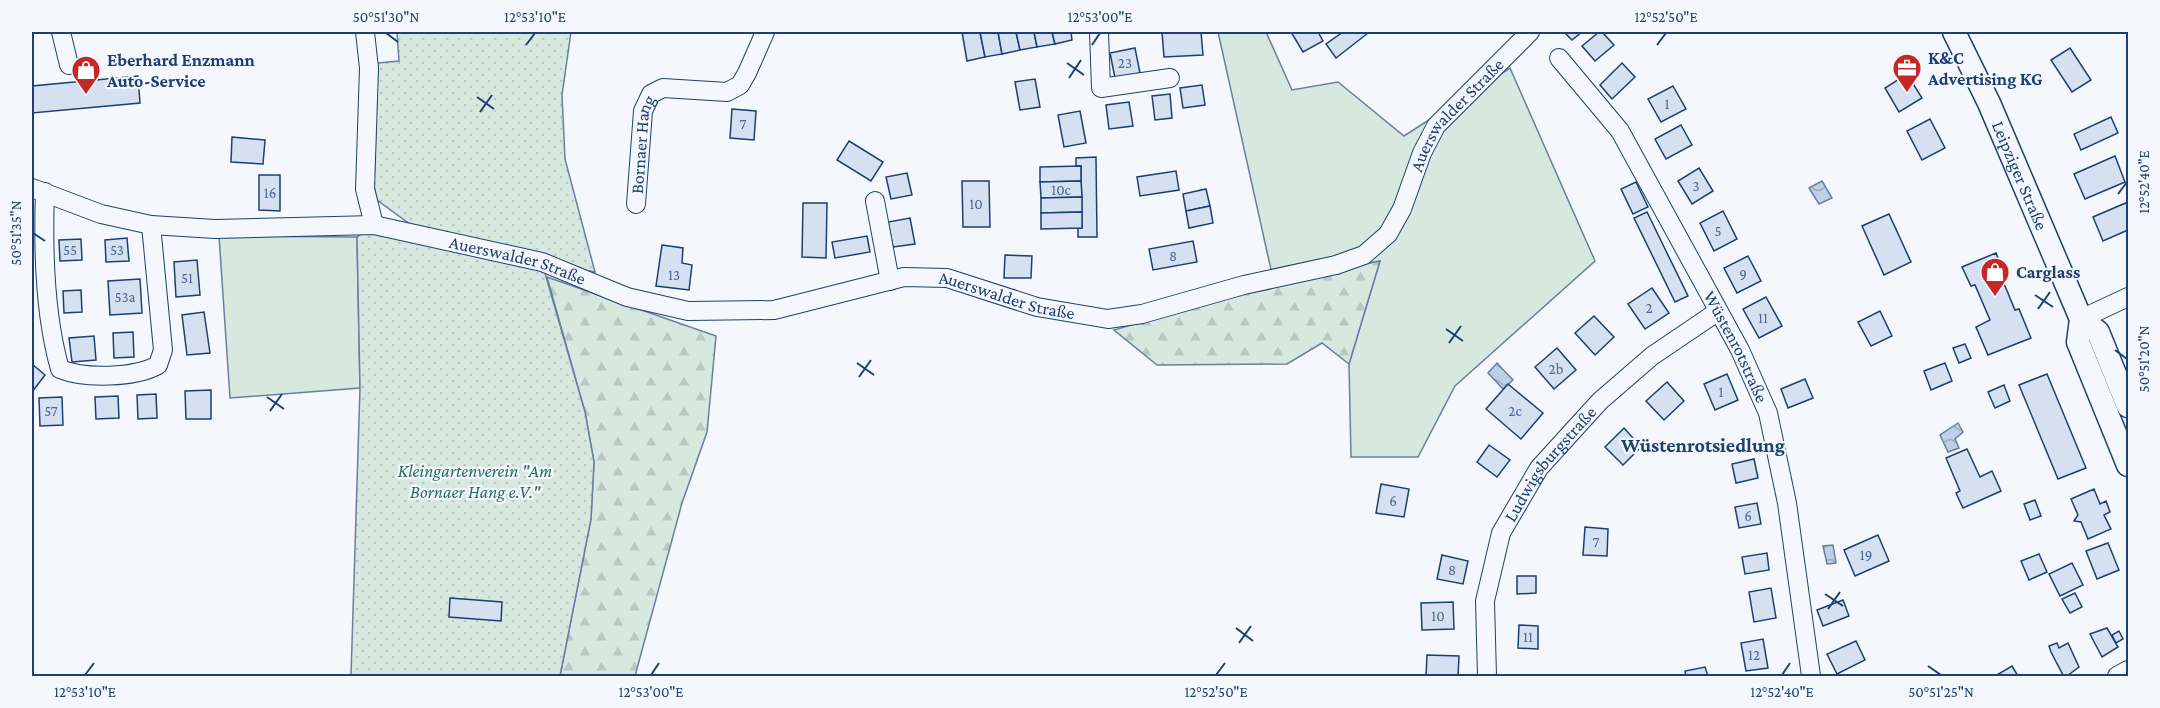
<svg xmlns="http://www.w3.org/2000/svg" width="2160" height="708" font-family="'Crimson Pro',serif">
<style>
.grass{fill:#d7e8df;stroke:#687fa3;stroke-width:1.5}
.forest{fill:url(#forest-firs);stroke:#687fa3;stroke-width:1.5}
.garden{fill:url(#garden-dots);stroke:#687fa3;stroke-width:1.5}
.water{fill:url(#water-waves);stroke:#687fa3;stroke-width:1.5}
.building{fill:#d5e0f0;stroke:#1d3f73;stroke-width:1.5}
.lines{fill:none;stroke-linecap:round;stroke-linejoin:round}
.minor-casing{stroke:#1d3f73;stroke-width:20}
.major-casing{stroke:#1d3f73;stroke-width:25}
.minor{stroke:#f4f7fb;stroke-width:18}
.major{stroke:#f4f7fb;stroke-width:22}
.ticks{fill:none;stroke:#1d3f73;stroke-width:2}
.labels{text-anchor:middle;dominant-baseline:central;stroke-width:4.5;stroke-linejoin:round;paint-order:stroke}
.number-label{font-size:15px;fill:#4b6792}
.poi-label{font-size:18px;font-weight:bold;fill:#1d3f73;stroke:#f4f7fb;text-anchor:start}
.street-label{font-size:18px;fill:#1d3f73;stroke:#f4f7fb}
.park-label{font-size:18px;font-style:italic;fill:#2c6c60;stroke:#f4f7fb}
.neighbourhood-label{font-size:20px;font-weight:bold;fill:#1d3f73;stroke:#f4f7fb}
.neatline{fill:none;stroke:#1d3f73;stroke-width:2}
.ticks-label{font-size:15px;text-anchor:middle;fill:#1d3f73}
</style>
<defs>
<pattern id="forest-firs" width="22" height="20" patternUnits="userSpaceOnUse" patternTransform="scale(1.5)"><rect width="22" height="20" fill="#d7e8df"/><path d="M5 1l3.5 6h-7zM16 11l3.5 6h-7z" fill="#b8c8c3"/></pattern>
<pattern id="garden-dots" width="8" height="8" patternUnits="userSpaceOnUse" patternTransform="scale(1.5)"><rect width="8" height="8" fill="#d7e8df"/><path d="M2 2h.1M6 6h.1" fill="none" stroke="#b8c8c3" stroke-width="1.8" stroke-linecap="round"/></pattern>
<pattern id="water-waves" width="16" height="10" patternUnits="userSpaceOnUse" patternTransform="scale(1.5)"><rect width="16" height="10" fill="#bed0e5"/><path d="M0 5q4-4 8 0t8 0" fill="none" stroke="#9aaabe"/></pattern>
</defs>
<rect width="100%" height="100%" fill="#f4f7fb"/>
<g class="grass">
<polygon points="1218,32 1266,32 1292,90 1338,82 1404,136 1510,68 1595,261 1455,386 1418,457 1351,457 1349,364 1380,261 1274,283"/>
<polygon points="219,236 357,237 360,388 230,398"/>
</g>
<g class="forest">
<polygon points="1380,261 1349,364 1322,343 1287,364 1157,365 1114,330 1274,283"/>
<polygon points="547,277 716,336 707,432 682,503 635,676 560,676 591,519 594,462 585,412"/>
</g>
<polygon class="garden" points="397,32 571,32 562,95 565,159 595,272 542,263 585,412 594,462 591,519 560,676 351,676 360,388 357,237 374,225 411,225 377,200 374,186 378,63 399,61"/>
<g class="water">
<polygon points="1822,181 1832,198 1819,204 1809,188"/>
<polygon points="1497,363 1513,380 1503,389 1488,373"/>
<polygon points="1958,423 1963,432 1955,439 1959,448 1948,452 1940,435"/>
<polygon points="1833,545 1836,563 1827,564 1823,546"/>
</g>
<g class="building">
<polygon points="962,32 980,32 985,57 967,61"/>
<polygon points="980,32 998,32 1002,54 985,57"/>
<polygon points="998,32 1016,32 1020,50 1002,54"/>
<polygon points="1016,32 1034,32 1037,47 1020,50"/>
<polygon points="1034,32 1052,32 1055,44 1037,47"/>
<polygon points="1052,32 1071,32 1072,40 1055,44"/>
<polygon points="1162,32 1201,32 1203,55 1164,57"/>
<polygon points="1291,32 1318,32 1323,41 1303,52"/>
<polygon points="1343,32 1368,33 1336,58 1326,44"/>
<polygon points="1564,32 1582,32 1572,40"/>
<polygon points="1599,32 1602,32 1614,45 1595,61 1582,46"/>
<polygon points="1135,48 1140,73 1115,78 1110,53"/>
<polygon points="2070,48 2091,80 2072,92 2051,60"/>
<polygon points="1622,63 1635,77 1612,99 1600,85"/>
<polygon points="1907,74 1922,98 1899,112 1885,88"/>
<polygon points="138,76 140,103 32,113 32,86"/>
<polygon points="1035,79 1040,107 1020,110 1015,82"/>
<polygon points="1202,85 1205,105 1183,108 1180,88"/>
<polygon points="1673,86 1686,109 1661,122 1648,99"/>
<polygon points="1170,94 1172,118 1155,120 1152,96"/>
<polygon points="1129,102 1133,126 1109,129 1106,105"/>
<polygon points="732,109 756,111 754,140 730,138"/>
<polygon points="1080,111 1086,143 1064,147 1058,115"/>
<polygon points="2111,117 2118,133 2081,150 2074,134"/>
<polygon points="1930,119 1945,148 1922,160 1907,131"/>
<polygon points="1681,125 1692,145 1666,159 1655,139"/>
<polygon points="232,137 265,140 263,164 231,162"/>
<polygon points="849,141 883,162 871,181 837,160"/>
<polygon points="2115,156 2125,182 2085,199 2074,174"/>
<polygon points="1096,157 1097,237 1078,237 1078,228 1082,228 1081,166 1076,166 1076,158"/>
<polygon points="1081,166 1081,181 1040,182 1040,167"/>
<polygon points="1699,168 1713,191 1692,204 1678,181"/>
<polygon points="1176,171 1179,190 1140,196 1137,177"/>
<polygon points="907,173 912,195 891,199 886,177"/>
<polygon points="259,175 280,175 280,211 259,210"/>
<polygon points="962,181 989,181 990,227 963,227"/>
<polygon points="1081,181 1082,197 1041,198 1040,182"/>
<polygon points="1636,182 1648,207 1633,214 1621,189"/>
<polygon points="1206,189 1210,206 1186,211 1183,194"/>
<polygon points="1082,197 1082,212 1041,213 1041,198"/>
<polygon points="2128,202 2128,230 2103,241 2093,217"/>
<polygon points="803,203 827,203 826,258 802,257"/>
<polygon points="1210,206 1213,223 1189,228 1186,211"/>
<polygon points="1723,211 1737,239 1714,251 1700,223"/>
<polygon points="1082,212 1082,228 1041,229 1041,213"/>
<polygon points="1647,212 1688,296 1675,302 1634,218"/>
<polygon points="1889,214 1911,262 1884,275 1862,226"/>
<polygon points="910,218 915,244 893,247 888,222"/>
<polygon points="867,236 870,252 835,258 832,242"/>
<polygon points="127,238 129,261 106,262 105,240"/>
<polygon points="81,239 82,260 60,261 59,240"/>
<polygon points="1193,241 1197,262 1153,270 1149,249"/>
<polygon points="662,245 683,248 682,263 692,265 689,290 656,286"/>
<polygon points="1996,253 2004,273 2000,274 2015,310 2019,309 2031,338 1988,355 1976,327 1990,320 1975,285 1971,286 1962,267"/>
<polygon points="1005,255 1032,256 1031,278 1004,278"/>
<polygon points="1748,256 1761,281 1737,293 1724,268"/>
<polygon points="197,260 200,295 176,297 174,262"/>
<polygon points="140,279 142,313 110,315 108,281"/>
<polygon points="1652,288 1669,313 1645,329 1628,304"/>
<polygon points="81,290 82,312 64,313 63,291"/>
<polygon points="1766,297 1782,326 1759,338 1743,309"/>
<polygon points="1880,311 1892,336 1871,346 1858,322"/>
<polygon points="204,312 210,353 187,355 182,315"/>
<polygon points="1594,316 1614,337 1595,355 1575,333"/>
<polygon points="133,332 134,357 114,358 113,333"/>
<polygon points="94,336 96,360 72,362 69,338"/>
<polygon points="1965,344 1971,358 1959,363 1953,348"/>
<polygon points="1557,348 1576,370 1554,389 1535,367"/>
<polygon points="1945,363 1952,381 1931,390 1924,371"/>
<polygon points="32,364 45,375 32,392"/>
<polygon points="1727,374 1738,400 1715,410 1704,384"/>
<polygon points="2047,374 2086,468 2058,479 2019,385"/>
<polygon points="1805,379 1813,398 1788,408 1781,389"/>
<polygon points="1667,382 1684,401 1664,420 1646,401"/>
<polygon points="1508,384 1543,413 1521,439 1486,409"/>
<polygon points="2004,385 2010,401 1995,408 1988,392"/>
<polygon points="211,390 211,419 186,419 185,391"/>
<polygon points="156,394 157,418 138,419 137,395"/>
<polygon points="118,396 119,418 96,419 95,397"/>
<polygon points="62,397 63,425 40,426 39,398"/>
<polygon points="1624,428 1641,447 1623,465 1605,447"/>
<polygon points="1489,445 1510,460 1497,477 1477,462"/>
<polygon points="1967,449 1980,477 1992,471 2001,491 1963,508 1956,493 1960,491 1946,458"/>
<polygon points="1754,459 1758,478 1736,483 1732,464"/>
<polygon points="1381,484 1409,489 1404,517 1376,513"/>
<polygon points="2094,489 2100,504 2106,501 2110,512 2104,515 2111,529 2088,539 2081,522 2074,521 2078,515 2071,499"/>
<polygon points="2035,500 2041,516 2030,520 2024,504"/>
<polygon points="1757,503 1761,524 1739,528 1735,507"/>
<polygon points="1585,527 1608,529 1607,556 1583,555"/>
<polygon points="1878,535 1889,561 1855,576 1844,550"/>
<polygon points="2108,543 2119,570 2097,579 2086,551"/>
<polygon points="1767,553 1769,570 1745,574 1742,557"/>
<polygon points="2039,554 2047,572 2029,580 2021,561"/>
<polygon points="1442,555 1468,561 1463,584 1437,579"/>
<polygon points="2072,563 2083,585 2060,596 2049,574"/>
<polygon points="1517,576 1536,576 1536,593 1517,594"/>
<polygon points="1771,588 1776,618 1754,622 1749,592"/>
<polygon points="2075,593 2082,607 2070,613 2062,599"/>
<polygon points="450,598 502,602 501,621 449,617"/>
<polygon points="1843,600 1849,616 1823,626 1817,610"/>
<polygon points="1453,602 1454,629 1422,630 1421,603"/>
<polygon points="1519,625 1538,626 1538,649 1518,648"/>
<polygon points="2107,628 2118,647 2102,657 2090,634"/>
<polygon points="2119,631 2123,639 2116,643 2112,635"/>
<polygon points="1763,639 1768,668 1746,671 1741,643"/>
<polygon points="1856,641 1865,660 1837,674 1827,654"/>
<polygon points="2057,643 2059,648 2068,643 2079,667 2067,676 2063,675 2051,652 2049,646"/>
<polygon points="1427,655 1459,656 1458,676 1426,676"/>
<polygon points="2012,666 2018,676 1995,676"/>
<polygon points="1705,667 1708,676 1686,676 1685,671"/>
</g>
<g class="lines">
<g class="minor-casing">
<g id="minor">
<polyline points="61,32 69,65"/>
<polyline points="365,32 369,68 365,189 374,225"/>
<polyline points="1099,32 1101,88 1170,78"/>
<path id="s1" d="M1559 58 1620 131 1740 350 1768 413 1787 503 1811 676"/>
<path id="s2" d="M32 188 101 214 151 225 215 229 374 225 542 262 627 297 688 311 774 310 904 277 947 278 1037 307 1108 319 1142 314 1244 285 1336 265 1364 255 1388 234 1402 209 1422 153 1436 126 1530 32"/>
<path d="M45 192C43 247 45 317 60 369 84 379 135 378 158 365L163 350 151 225"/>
<polyline points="875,201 890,281"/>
<path id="s3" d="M636 204 643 111 651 94 663 88 727 92 740 85 747 73 765 32"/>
<polyline points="2081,319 2128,297"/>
<path id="s4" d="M1487 676 1485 601 1501 533 1539 468 1600 401 1652 356 1717 312"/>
<polyline points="2117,676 2128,670"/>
</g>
</g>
<g class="major-casing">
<g id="major">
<path id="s5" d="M1954 32 1989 103 2081 319 2078 342 2128 465"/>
<polyline points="2081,319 2098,332 2128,406"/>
</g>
</g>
<use href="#minor" class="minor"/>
<use href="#major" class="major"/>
</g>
<path class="ticks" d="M386 33 398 42M526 45 535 33M1092 45 1100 33M1657 45 1666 33M1067 63 1084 75M1069 78 1081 60M477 97 494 109M480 112 492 95M2118 194 2127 182M33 233 45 241M2035 295 2053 307M2038 309 2050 292M1446 329 1463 341M1449 343 1461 326M2115 350 2127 359M857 363 874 375M859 377 871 360M267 397 284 409M270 411 282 394M1825 594 1843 606M1828 609 1840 592M1236 628 1253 641M1239 643 1251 626M1928 666 1941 675M85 675 94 663M651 675 659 663M1216 675 1225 663M1782 675 1790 663"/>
<defs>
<g id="office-pin" transform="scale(1.5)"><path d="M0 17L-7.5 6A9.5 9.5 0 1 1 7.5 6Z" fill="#c62828" stroke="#f4f7fb"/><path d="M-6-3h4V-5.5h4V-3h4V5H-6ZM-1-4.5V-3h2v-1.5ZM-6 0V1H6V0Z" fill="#fff"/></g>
<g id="shop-pin" transform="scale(1.5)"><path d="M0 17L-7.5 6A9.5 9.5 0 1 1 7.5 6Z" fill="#c62828" stroke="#f4f7fb"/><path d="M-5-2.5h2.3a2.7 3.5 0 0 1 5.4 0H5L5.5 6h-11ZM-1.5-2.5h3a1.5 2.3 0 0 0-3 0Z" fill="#fff"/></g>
</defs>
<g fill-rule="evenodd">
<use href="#office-pin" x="1907" y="68"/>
<use href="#shop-pin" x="86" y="70"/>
<use href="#shop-pin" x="1995" y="272"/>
</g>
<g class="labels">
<g class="number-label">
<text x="1125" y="63">23</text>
<text x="1667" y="104">1</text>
<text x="743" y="124">7</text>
<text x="1696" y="186">3</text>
<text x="1061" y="190">10c</text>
<text x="270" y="193">16</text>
<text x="976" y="204">10</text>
<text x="1718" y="231">5</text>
<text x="70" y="250">55</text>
<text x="117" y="250">53</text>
<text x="1173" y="256">8</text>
<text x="1743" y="274">9</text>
<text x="674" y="275">13</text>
<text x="187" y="278">51</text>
<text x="125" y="297">53a</text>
<text x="1649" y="308">2</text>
<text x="1763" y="318">11</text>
<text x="1556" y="369">2b</text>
<text x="1721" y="392">1</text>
<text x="51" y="411">57</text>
<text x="1515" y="411">2c</text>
<text x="1393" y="501">6</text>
<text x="1748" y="516">6</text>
<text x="1596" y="542">7</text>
<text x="1866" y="555">19</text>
<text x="1452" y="570">8</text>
<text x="1438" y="616">10</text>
<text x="1528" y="637">11</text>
<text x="1754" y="655">12</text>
</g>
<g class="poi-label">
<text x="1928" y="58">K&amp;C<tspan x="1928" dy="21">Advertising KG</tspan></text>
<text x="107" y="60">Eberhard Enzmann<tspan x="107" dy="21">Auto-Service</tspan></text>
<text x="2016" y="272">Carglass</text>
</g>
<g class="street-label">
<text stroke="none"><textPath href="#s2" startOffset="1540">Auerswalder Straße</textPath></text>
<text stroke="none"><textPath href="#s3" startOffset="60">Bornaer Hang</textPath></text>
<text stroke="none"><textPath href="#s5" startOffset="158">Leipziger Straße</textPath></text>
<text stroke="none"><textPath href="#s2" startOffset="496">Auerswalder Straße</textPath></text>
<text stroke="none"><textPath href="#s2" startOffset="1000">Auerswalder Straße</textPath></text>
<text stroke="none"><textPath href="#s1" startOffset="340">Wüstenrotstraße</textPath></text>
<text stroke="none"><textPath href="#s4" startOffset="230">Ludwigsburgstraße</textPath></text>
</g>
<g class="park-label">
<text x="475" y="471">Kleingartenverein "Am<tspan x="475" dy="21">Bornaer Hang e.V."</tspan></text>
</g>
<g class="neighbourhood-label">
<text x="1703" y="445">Wüstenrotsiedlung</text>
</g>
</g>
<rect width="2160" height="708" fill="none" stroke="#f4f7fb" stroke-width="66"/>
<rect x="33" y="33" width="2094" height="642" class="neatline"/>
<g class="ticks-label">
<text x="386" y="22">50°51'30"N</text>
<text x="535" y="22">12°53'10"E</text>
<text x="1100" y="22">12°53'00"E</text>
<text x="1666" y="22">12°52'50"E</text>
<text transform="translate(2144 182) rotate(-90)" y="5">12°52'40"E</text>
<text transform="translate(16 233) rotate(-90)" y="5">50°51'35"N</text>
<text transform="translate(2144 359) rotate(-90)" y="5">50°51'20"N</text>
<text x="85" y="697">12°53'10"E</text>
<text x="651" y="697">12°53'00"E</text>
<text x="1216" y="697">12°52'50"E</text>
<text x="1782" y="697">12°52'40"E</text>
<text x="1941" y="697">50°51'25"N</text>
</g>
</svg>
